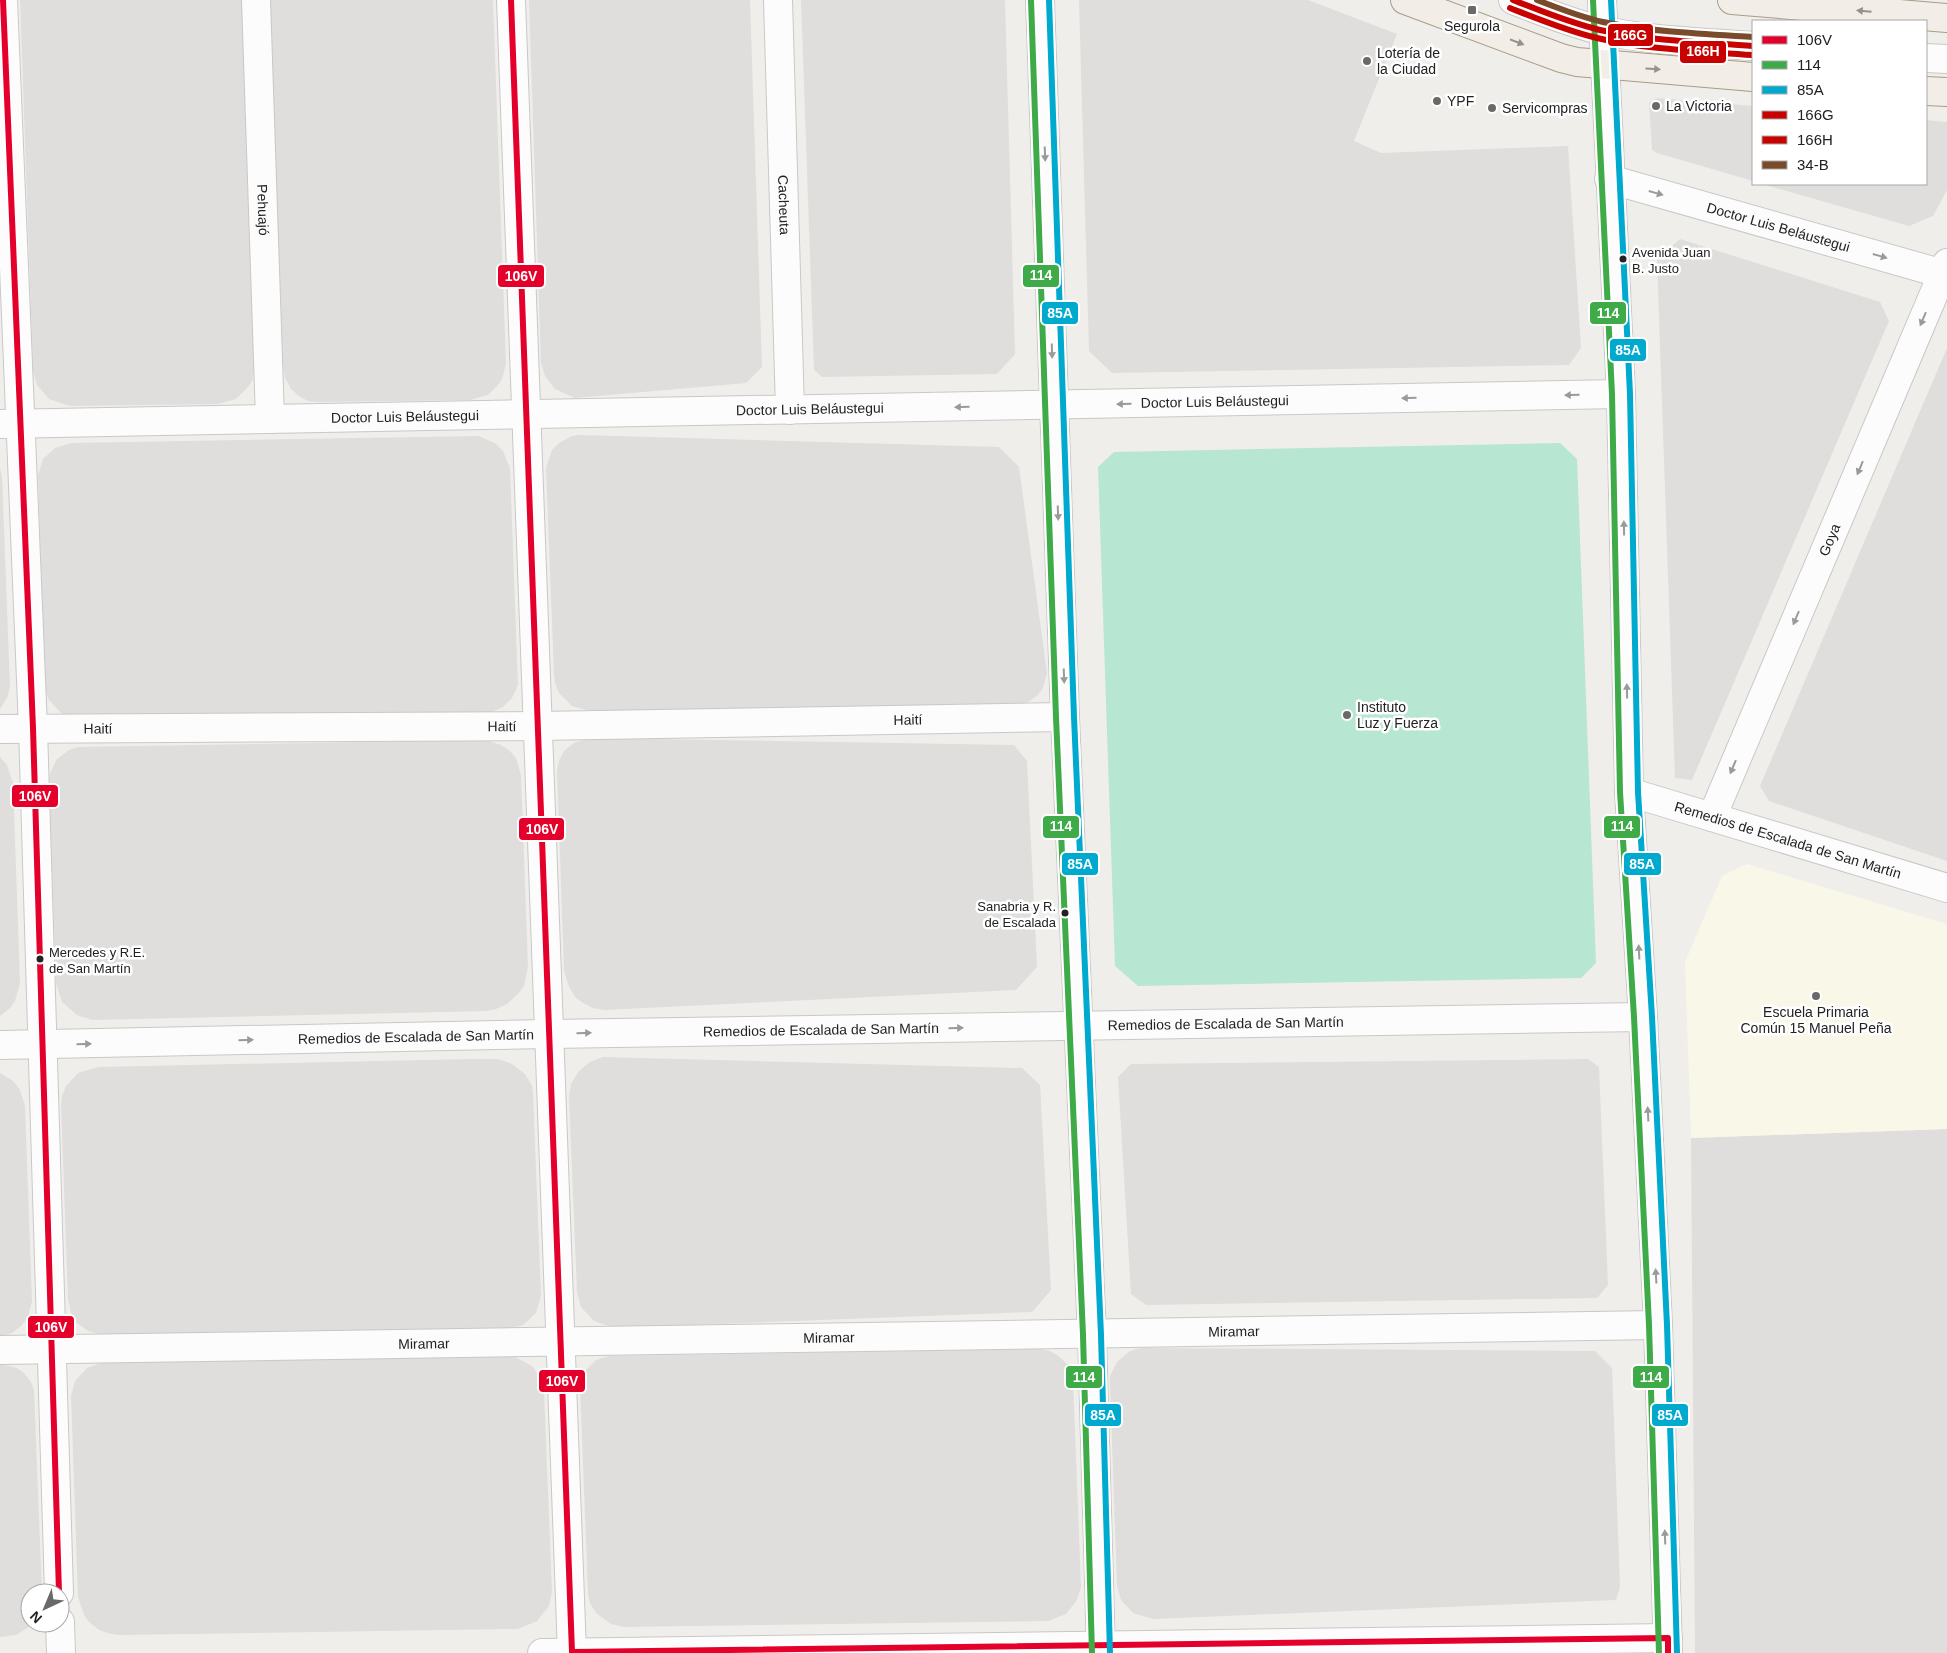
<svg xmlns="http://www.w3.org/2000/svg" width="1947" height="1653" font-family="Helvetica,sans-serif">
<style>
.residential{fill:#dfdedc}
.education{fill:#f8f7e8}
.pitch{fill:#b7e6d2}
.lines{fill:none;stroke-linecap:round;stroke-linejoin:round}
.minor-casing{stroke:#c9c8c7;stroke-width:30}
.major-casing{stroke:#a79c86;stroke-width:30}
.minor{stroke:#fdfcfc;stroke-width:28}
.major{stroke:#f3ede7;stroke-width:28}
.bus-1-casing{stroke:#fff;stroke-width:10}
.bus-2-casing{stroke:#fff;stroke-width:10}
.bus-3-casing{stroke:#fff;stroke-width:10}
.bus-4-casing{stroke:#fff;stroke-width:10}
.bus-5-casing{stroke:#fff;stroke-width:10}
.bus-6-casing{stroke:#fff;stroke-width:10}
.bus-1{stroke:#e4002b;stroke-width:6}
.bus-2{stroke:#3fab48;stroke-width:6}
.bus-3{stroke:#00a9ce;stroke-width:6}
.bus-4{stroke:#c70201;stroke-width:6}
.bus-5{stroke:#c70201;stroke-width:6}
.bus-6{stroke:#7a4b2a;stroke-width:6}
.oneway{fill:#95928e}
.oneway2{fill:#9a9a9a}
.poi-dot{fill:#6a6968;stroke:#fff;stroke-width:2}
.bus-dot{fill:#222;stroke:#fff;stroke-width:2}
.labels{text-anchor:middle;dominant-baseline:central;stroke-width:5;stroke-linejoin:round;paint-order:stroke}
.bus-label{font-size:13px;fill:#222;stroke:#fff;text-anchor:start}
.poi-label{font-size:14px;fill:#222;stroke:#fff;text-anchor:start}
.street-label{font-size:14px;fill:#222;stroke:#fff}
.line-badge{stroke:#fff;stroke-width:2}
.badge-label{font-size:14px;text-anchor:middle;font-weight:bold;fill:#fff}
</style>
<rect width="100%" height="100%" fill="#f0eeeb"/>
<g class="residential">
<polygon points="20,0 242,0 255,366 253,379 249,386 236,399 218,404 70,406 49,399 37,385 33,370"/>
<polygon points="269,0 493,0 506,364 502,379 498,385 488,395 470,400 318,402 308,401 299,396 291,389 285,378 283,367"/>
<polygon points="529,0 750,0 762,367 746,383 575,398 555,389 545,376 541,363"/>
<polygon points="801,0 1005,0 1015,354 997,374 822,377 814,370"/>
<polygon points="1079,0 1308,0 1397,34 1354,141 1381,153 1568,146 1581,348 1569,365 1112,373 1089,351"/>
<polygon points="1657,98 1753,106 1753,181 1657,153 1652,150 1649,103"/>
<polygon points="1926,120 1947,122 1947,190 1933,216 1909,226 1762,184 1926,184"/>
<polygon points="1680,239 1880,302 1889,321 1692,780 1675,778 1657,259"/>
<polygon points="1947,348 1947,861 1769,801 1760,786"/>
<polygon points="580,435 999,447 1019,467 1047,673 1043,688 1038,695 1028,702 1015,705 590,711 572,706 559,693 555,683 554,675 546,468 552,450 559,443 572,436"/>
<polygon points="479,436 496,444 503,451 510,468 518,685 512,698 503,707 490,713 70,717 61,713 49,700 45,690 38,475 43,459 55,448 71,443"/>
<polygon points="0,469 2,476 10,687 7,698 0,709"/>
<polygon points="590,738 1014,745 1027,761 1037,967 1016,990 604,1010 593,1008 583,1003 576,998 569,987 564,971 557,770 559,761 564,751 574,743"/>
<polygon points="485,740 501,745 509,750 516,758 521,775 528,967 524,986 517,995 507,1004 496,1009 486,1011 92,1020 77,1015 62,1002 56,983 49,781 51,771 57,759 69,750 78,747"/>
<polygon points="0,757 7,765 13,783 20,983 15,1001 10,1008 0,1016"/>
<polygon points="603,1057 1022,1068 1040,1085 1051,1290 1032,1312 614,1328 594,1321 581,1307 577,1292 569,1096 571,1084 579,1071 590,1062"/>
<polygon points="471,1059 498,1059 512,1064 525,1074 532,1086 533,1093 541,1296 536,1313 523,1325 509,1329 103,1335 88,1331 77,1323 71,1313 68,1299 61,1106 62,1096 66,1086 78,1073 99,1067"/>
<polygon points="1588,1059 1599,1067 1608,1285 1597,1298 1146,1305 1131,1294 1118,1077 1131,1064"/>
<polygon points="0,1073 13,1081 20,1090 25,1106 32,1301 28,1317 21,1326 12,1333 0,1337"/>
<polygon points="1947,1129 1947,1653 1695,1653 1691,1138"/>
<polygon points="1141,1348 1595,1351 1612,1368 1620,1587 1616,1600 1153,1619 1133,1613 1121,1600 1117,1586 1110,1385 1110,1376 1117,1362 1130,1351"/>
<polygon points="1039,1349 1050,1351 1060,1357 1070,1368 1073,1380 1081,1587 1077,1600 1066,1614 1048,1621 623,1627 611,1624 596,1613 590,1603 588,1593 580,1386 582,1378 586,1370 596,1360 609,1356"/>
<polygon points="508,1357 515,1357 532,1366 539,1376 544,1390 552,1592 549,1606 537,1621 518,1629 120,1635 111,1634 99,1630 89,1622 84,1615 78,1597 71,1396 75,1381 87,1368 104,1362"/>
<polygon points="0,1364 17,1368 24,1373 31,1382 34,1390 42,1593 30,1593 30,1623 33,1623 32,1625 16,1635 0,1637"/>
</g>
<polygon class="education" points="1747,864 1947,924 1947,1129 1691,1138 1685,962 1722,876"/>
<polygon class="pitch" points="1560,443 1577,459 1596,963 1581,978 1138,986 1115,966 1098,467 1114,452"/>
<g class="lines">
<g class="minor-casing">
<g id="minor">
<polyline points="3,0 33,728 59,1593"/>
<path id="s1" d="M256 0 270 419"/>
<polyline points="511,0 572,1653"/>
<path id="s2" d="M778 0 790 410"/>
<polyline points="1040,0 1065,717 1092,1335 1101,1653"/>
<path d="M1513 0C1541 11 1570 23 1600 30 1650 41 1703 42 1753 46"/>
<polyline points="1602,0 1621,394 1629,792 1643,1017 1658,1325 1668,1653"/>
<polyline points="1926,58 1947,59"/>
<path id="s3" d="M1609 179 1947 275"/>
<path id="s4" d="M0 424 1621 394"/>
<path id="s5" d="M0 729 538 726 1065 717"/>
<path id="s6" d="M1629 792 1947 888"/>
<path id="s7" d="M1712 817 1947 263"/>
<path id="s8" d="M0 1045 549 1034 1643 1017"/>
<path id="s9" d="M0 1350 1658 1325"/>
<polyline points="60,1622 61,1653"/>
<polyline points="542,1653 1668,1638"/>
</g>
</g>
<g class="major-casing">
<g id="major">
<polyline points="1405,0 1561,58 1577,62 1753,77"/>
<polyline points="1732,0 1947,18"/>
<polyline points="1926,91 1947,92"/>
</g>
</g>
<use href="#minor" class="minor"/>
<use href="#major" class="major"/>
<g class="bus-1-casing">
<g id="bus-1">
<polyline points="3,0 33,728 59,1593"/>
<polyline points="511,0 572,1652 1668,1638 1668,1653"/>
</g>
</g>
<g class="bus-2-casing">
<g id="bus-2">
<polyline points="1031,0 1056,717 1083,1335 1092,1653"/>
<polyline points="1593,0 1612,394 1620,792 1634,1017 1649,1325 1659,1653"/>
</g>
</g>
<g class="bus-3-casing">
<g id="bus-3">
<polyline points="1049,0 1074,717 1101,1335 1110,1653"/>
<polyline points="1611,0 1630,394 1638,792 1652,1017 1667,1325 1677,1653"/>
</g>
</g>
<g class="bus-4-casing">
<path id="bus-4" d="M1513 0C1541 11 1570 23 1600 30 1650 41 1702 42 1753 46"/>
</g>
<g class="bus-5-casing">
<path id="bus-5" d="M1510 8C1538 19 1567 31 1597 38 1647 50 1701 51 1752 55"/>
</g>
<g class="bus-6-casing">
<path id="bus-6" d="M1537 0C1558 8 1580 17 1603 22 1652 32 1703 34 1753 37"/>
</g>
<use href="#bus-1" class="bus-1"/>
<use href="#bus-2" class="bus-2"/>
<use href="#bus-3" class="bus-3"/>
<use href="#bus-4" class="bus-4"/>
<use href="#bus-5" class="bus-5"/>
<use href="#bus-6" class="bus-6"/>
</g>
<defs><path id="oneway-solid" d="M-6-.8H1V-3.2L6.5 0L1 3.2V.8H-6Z" transform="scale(1.25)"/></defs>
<g class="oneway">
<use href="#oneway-solid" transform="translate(1864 11) rotate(-175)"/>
<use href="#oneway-solid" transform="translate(1517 42) rotate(21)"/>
<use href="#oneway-solid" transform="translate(1653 69) rotate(4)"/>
</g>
<g class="oneway2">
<use href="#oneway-solid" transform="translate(1045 154) rotate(88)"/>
<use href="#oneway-solid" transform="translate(1656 193) rotate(16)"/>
<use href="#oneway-solid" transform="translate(1880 256) rotate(16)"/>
<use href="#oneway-solid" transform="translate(1923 319) rotate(113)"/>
<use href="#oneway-solid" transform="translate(1052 351) rotate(88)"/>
<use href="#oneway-solid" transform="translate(1572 395) rotate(179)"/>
<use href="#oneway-solid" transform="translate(1409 398) rotate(179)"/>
<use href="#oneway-solid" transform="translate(1124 404) rotate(179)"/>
<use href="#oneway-solid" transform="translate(962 407) rotate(179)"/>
<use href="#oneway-solid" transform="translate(1860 468) rotate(113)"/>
<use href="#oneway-solid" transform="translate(1058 513) rotate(88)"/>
<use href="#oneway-solid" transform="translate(1624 528) rotate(-91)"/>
<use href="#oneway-solid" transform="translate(1796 618) rotate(113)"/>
<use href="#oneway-solid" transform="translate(1064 676) rotate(88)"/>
<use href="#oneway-solid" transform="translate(1627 691) rotate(-91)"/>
<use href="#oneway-solid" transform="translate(1733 767) rotate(113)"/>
<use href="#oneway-solid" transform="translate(1639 952) rotate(-93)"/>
<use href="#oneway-solid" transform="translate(956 1028) rotate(-1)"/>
<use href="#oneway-solid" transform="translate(584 1033) rotate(-1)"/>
<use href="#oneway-solid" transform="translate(246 1040) rotate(-1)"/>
<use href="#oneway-solid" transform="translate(84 1044) rotate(-1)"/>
<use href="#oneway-solid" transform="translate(1648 1114) rotate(-93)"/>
<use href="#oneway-solid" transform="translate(1656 1276) rotate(-93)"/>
<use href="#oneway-solid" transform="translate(1665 1537) rotate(-92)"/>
</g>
<g class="poi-dot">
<rect x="1467" y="5" width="10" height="10" rx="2.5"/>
<circle cx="1367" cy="61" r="5"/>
<circle cx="1437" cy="101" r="5"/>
<circle cx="1656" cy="106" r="5"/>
<circle cx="1492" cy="108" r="5"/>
<circle cx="1347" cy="715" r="5"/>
<circle cx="1816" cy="996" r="5"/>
</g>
<g class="bus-dot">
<circle cx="1623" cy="259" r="4.5"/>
<circle cx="1065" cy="913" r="4.5"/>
<circle cx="40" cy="959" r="4.5"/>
</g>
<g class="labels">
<g class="bus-label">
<text x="1632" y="252">Avenida Juan<tspan x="1632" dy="16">B. Justo</tspan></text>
<text x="1056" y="906" text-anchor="end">Sanabria y R.<tspan x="1056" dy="16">de Escalada</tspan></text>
<text x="49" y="952">Mercedes y R.E.<tspan x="49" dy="16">de San Martín</tspan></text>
</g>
<g class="poi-label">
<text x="1472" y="26" text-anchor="middle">Segurola</text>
<text x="1377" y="53">Lotería de<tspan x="1377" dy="16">la Ciudad</tspan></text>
<text x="1447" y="101">YPF</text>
<text x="1666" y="106">La Victoria</text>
<text x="1502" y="108">Servicompras</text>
<text x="1357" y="707">Instituto<tspan x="1357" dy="16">Luz y Fuerza</tspan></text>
<text x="1816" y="1012" text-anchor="middle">Escuela Primaria<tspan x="1816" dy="16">Común 15 Manuel Peña</tspan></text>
</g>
<g class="street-label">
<text stroke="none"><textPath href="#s2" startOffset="205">Cacheuta</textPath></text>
<text stroke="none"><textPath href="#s1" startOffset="210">Pehuajó</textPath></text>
<text stroke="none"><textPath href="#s3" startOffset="176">Doctor Luis Beláustegui</textPath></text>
<text stroke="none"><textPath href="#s4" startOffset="1215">Doctor Luis Beláustegui</textPath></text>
<text stroke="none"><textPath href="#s4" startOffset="810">Doctor Luis Beláustegui</textPath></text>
<text stroke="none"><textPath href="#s4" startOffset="405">Doctor Luis Beláustegui</textPath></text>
<text stroke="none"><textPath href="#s7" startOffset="301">Goya</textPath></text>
<text stroke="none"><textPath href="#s5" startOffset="908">Haití</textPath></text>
<text stroke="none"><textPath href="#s5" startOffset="502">Haití</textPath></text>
<text stroke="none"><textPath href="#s5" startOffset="98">Haití</textPath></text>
<text stroke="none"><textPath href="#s6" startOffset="166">Remedios de Escalada de San Martín</textPath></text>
<text stroke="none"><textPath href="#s8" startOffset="1226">Remedios de Escalada de San Martín</textPath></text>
<text stroke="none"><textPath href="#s8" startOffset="821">Remedios de Escalada de San Martín</textPath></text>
<text stroke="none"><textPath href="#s8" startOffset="416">Remedios de Escalada de San Martín</textPath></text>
<text stroke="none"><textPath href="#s9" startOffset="1234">Miramar</textPath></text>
<text stroke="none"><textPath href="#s9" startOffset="829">Miramar</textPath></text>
<text stroke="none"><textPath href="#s9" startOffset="424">Miramar</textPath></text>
</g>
</g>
<g class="line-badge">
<rect x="1607" y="23" width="47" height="24" rx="5" fill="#c70201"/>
<rect x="1679" y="40" width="48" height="24" rx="5" fill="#c70201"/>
<rect x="1022" y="264" width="38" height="24" rx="5" fill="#3fab48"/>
<rect x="497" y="264" width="48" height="24" rx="5" fill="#e4002b"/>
<rect x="1589" y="301" width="38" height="24" rx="5" fill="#3fab48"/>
<rect x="1041" y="301" width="38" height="24" rx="5" fill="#00a9ce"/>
<rect x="1609" y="338" width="38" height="24" rx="5" fill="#00a9ce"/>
<rect x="11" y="784" width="48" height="24" rx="5" fill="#e4002b"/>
<rect x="1042" y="815" width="38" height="24" rx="5" fill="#3fab48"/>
<rect x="1603" y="815" width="38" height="24" rx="5" fill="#3fab48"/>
<rect x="518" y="817" width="47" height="24" rx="5" fill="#e4002b"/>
<rect x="1061" y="852" width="38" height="24" rx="5" fill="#00a9ce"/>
<rect x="1623" y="852" width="39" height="24" rx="5" fill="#00a9ce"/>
<rect x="27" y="1315" width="48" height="24" rx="5" fill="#e4002b"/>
<rect x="1632" y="1365" width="38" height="24" rx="5" fill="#3fab48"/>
<rect x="1065" y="1365" width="38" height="24" rx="5" fill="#3fab48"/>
<rect x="538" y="1369" width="48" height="24" rx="5" fill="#e4002b"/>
<rect x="1651" y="1403" width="38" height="24" rx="5" fill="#00a9ce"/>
<rect x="1084" y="1403" width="38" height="24" rx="5" fill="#00a9ce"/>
</g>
<g class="badge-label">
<text x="1630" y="40">166G</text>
<text x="1703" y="56">166H</text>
<text x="1041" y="280">114</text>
<text x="521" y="281">106V</text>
<text x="1608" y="318">114</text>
<text x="1060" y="318">85A</text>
<text x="1628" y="355">85A</text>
<text x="35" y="801">106V</text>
<text x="1061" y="831">114</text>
<text x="1622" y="831">114</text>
<text x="542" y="834">106V</text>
<text x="1080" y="869">85A</text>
<text x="1642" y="869">85A</text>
<text x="51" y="1332">106V</text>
<text x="1651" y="1382">114</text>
<text x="1084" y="1382">114</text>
<text x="562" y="1386">106V</text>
<text x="1670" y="1420">85A</text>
<text x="1103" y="1420">85A</text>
</g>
<rect x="1752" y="20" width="175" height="165" fill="#ffffff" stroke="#a7a7a7"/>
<rect x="1762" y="36" width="25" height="8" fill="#e4002b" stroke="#a7a7a7"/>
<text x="1797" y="45" font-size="15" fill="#222222">106V</text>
<rect x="1762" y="61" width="25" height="8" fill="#3fab48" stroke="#a7a7a7"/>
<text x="1797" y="70" font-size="15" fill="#222222">114</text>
<rect x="1762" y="86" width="25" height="8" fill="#00a9ce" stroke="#a7a7a7"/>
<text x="1797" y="95" font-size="15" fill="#222222">85A</text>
<rect x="1762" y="111" width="25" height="8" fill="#c70201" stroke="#a7a7a7"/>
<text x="1797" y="120" font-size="15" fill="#222222">166G</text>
<rect x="1762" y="136" width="25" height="8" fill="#c70201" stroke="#a7a7a7"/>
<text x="1797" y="145" font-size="15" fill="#222222">166H</text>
<rect x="1762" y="161" width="25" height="8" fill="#7a4b2a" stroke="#a7a7a7"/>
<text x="1797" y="170" font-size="15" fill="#222222">34-B</text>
<g transform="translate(45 1608) rotate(224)"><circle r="24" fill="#ffffff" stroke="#a7a7a7"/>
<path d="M0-4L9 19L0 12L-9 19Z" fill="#6a6968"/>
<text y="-8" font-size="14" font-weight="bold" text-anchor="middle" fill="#222222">N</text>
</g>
</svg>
